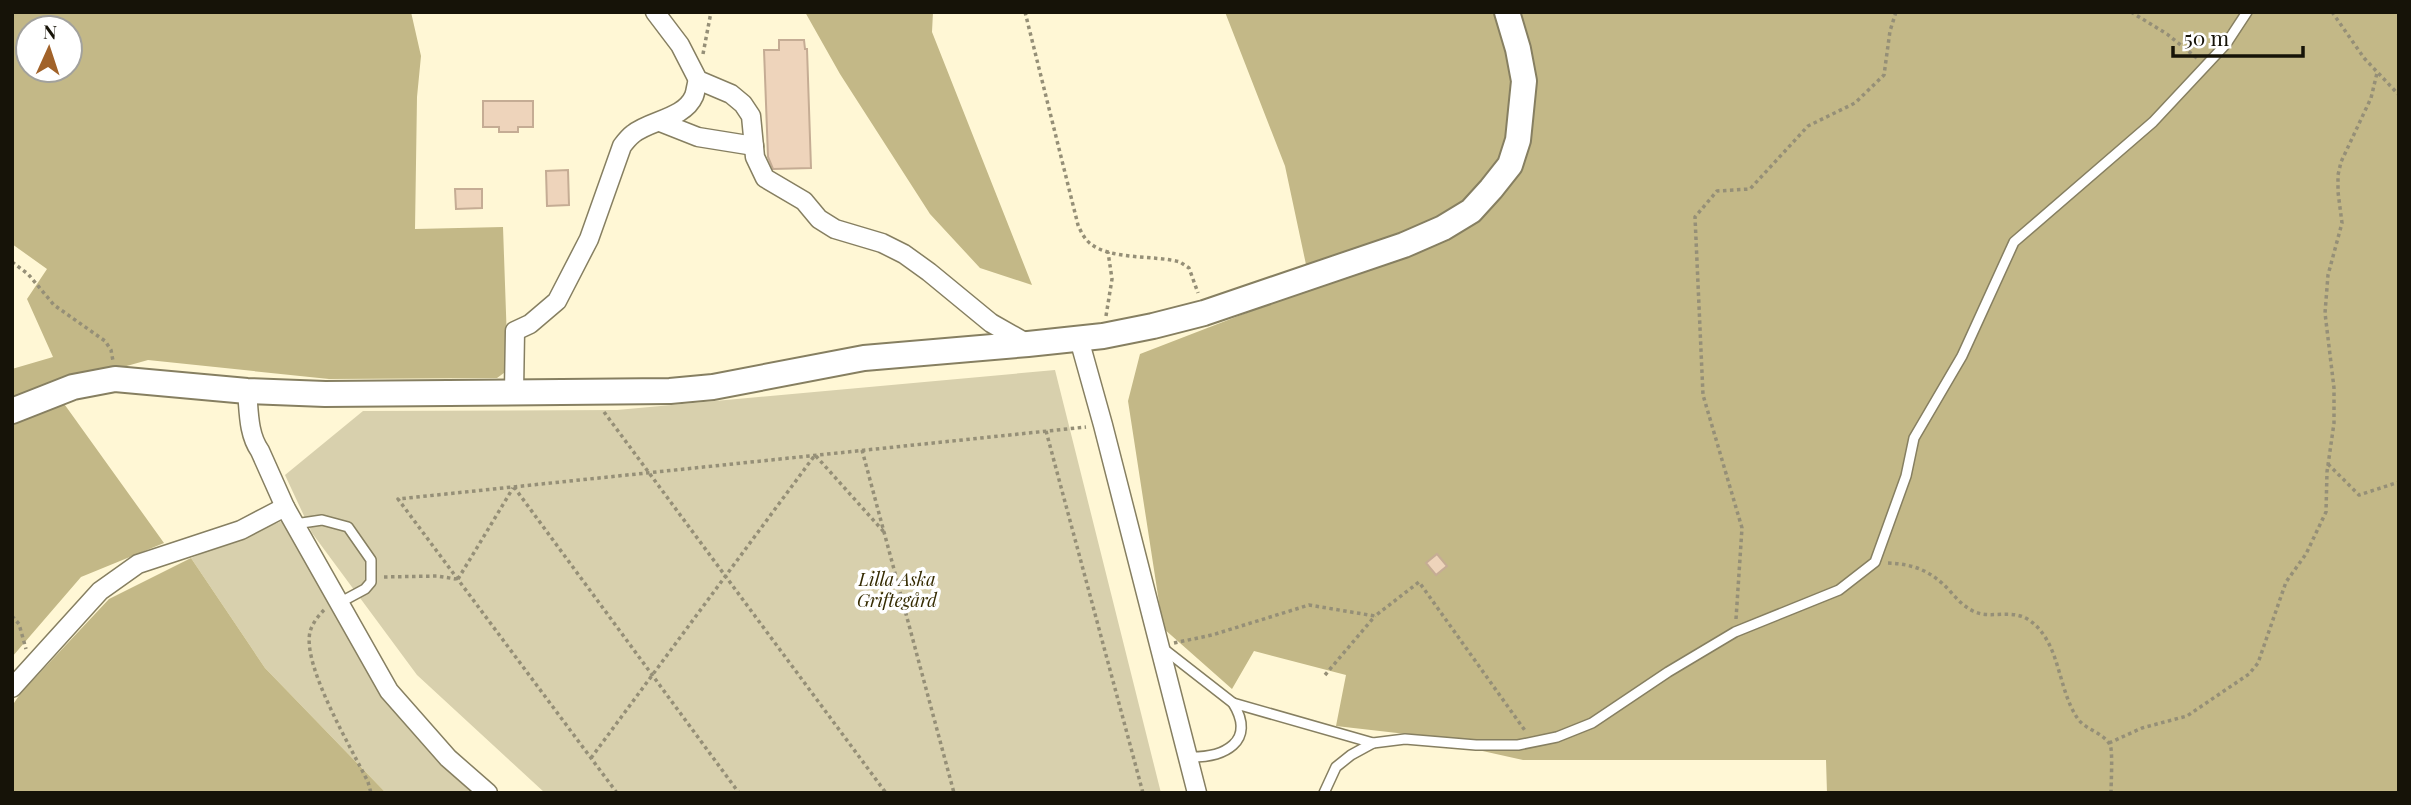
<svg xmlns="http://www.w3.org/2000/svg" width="2411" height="805" font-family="'Playfair Display',serif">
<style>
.green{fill:#d8d0ad}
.forest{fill:#c3b887;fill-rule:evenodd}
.building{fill:#eed4bb;stroke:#c5ac94;stroke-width:2}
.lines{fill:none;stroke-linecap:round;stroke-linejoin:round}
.lane-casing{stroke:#867f61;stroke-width:12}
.street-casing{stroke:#867f61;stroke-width:21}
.secondary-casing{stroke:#867f61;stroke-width:28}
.path{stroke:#958f77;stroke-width:3.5;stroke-dasharray:3.5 3.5;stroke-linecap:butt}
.lane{stroke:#fff;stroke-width:9}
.street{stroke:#fff;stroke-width:18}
.secondary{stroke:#fff;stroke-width:24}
.labels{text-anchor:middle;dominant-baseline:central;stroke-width:7;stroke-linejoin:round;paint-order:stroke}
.park-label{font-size:18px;font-style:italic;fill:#352b02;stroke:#fff}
</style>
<rect width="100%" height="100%" fill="#fff7d5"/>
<g class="green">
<polygon points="1055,370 1161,793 545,793 417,675 312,533 285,475 363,411 617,410"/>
<polygon points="282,521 384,697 444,767 474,793 386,793 265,668 191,558"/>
</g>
<g class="forest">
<path d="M12 12H411L421 56 417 97 415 229 503 227 508 370 497 378 329 379 148 360 52 387 164 543 81 577 12 657V369L53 357 27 299 47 269 12 244ZM28 28H70V70H28Z"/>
<polygon points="805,12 933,12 932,32 1032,285 980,268 930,214 840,74"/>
<polygon points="1225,12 2399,12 2399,793 1827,793 1826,760 1523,760 1406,734 1336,726 1346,675 1254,651 1232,689 1163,628 1128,401 1140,354 1311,288 1285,166"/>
<polygon points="191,558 265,668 386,793 12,793 12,706 20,694 109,599"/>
</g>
<g class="building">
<polygon points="779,40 804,40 805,49 807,49 811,168 773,169 768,157 764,50 779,50"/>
<polygon points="483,101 533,101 533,127 518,127 518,132 499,132 499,127 483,127"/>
<polygon points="568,170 569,205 547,206 546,171"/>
<polygon points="455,189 482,189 482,208 456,209"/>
<polygon points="1437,554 1447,566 1436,575 1426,563"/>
</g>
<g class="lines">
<g class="lane-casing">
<g id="lane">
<polyline points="295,524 322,520 348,527 371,560 371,582 365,589 339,603"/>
<path d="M1160 646 1233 703C1257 742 1224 758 1188 757"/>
<polyline points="1233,703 1373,743"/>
<polyline points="1324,793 1336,767 1351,755 1373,743 1405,739 1476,745 1518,745 1557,737 1592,723 1668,672 1735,632 1839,590 1875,562 1906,476 1914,438 1962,356 2014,242 2153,122 2226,44 2247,12"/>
</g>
</g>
<g class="street-casing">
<g id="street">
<polyline points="655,12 680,45 698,80 731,94 743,104 751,116 755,157 765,178 804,201 819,219 835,229 882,243 904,254 929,272 991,323 1028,344"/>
<polyline points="660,122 698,137 754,146"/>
<polyline points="1079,339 1103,425 1197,793"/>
<path d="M247 391C249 411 248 434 260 451L285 507 389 691 448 758 488 793"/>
<path d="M514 391 515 331 530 324 557 301 589 239 622 146C625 142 629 137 633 134 650 120 684 119 694 96 696 91 696 85 698 80"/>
<polyline points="12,688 100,591 138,564 241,530 285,507"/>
</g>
</g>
<g class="secondary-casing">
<polyline id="secondary" points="12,411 73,387 115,379 247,391 325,394 670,391 713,387 864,358 1028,344 1103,336 1153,326 1204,313 1404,245 1443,228 1471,211 1491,189 1510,165 1518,140 1524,81 1518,49 1507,12"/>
</g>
<g class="path">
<path d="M1025 12 1078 225C1081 232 1085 240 1091 244 1111 260 1155 255 1180 262L1189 268 1198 293"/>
<polyline points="2131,12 2167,34 2198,59"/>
<polyline points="2332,12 2364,58 2399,95"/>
<polyline points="703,54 711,12"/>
<polyline points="12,262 28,274 54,305 105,341 111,350 113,361"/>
<polyline points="1106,316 1112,279 1108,252"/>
<polyline points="604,412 886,793"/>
<polyline points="1046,431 1143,793"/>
<polyline points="862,450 954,793"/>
<polyline points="2328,464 2359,495 2399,482"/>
<polyline points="514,487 739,793"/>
<path d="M1888 563C1914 564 1931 571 1949 590 1956 598 1963 606 1973 611 1990 620 2011 608 2029 620 2061 642 2057 689 2078 719 2086 730 2104 733 2110 745 2113 750 2111 784 2111 793"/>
<polyline points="384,577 437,576 456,579"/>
<polyline points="458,579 513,488"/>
<path d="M324 610C318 616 312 624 310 632 302 666 352 749 368 782L371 793"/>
<polyline points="12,616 19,624 26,649"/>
<polyline points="1736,619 1742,528 1703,395 1695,217 1717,191 1750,189 1808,126 1855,103 1884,75 1890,31 1896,12"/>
<polyline points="1174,643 1212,635 1309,605 1375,616 1419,582 1526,732"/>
<polyline points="1325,675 1375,616"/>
<polyline points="2109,743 2142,728 2187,716 2249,674 2258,663 2286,582 2306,554 2326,512 2327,472 2334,423 2334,388 2325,313 2328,275 2342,223 2338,192 2338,175 2341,162 2371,98 2377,73"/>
<polyline points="591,758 815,455 884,532"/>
<polyline points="617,793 398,499 1086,427"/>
</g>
<use href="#lane" class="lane"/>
<use href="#street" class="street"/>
<use href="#secondary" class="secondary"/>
</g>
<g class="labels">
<g class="park-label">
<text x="897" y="579">Lilla Aska<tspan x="897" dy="21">Griftegård</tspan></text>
</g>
</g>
<rect width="2411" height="805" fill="none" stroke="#161308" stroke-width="28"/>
<g transform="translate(49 49) rotate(3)"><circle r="33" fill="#ffffff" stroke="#a2a19c" stroke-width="2"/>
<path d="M0-5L12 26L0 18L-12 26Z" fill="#a16229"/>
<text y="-10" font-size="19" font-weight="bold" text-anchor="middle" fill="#161308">N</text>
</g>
<path d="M2173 46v10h130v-10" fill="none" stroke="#161308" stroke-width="3.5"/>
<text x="2184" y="46" font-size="21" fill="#161308" stroke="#ffffff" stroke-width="5" paint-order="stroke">50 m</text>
</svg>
